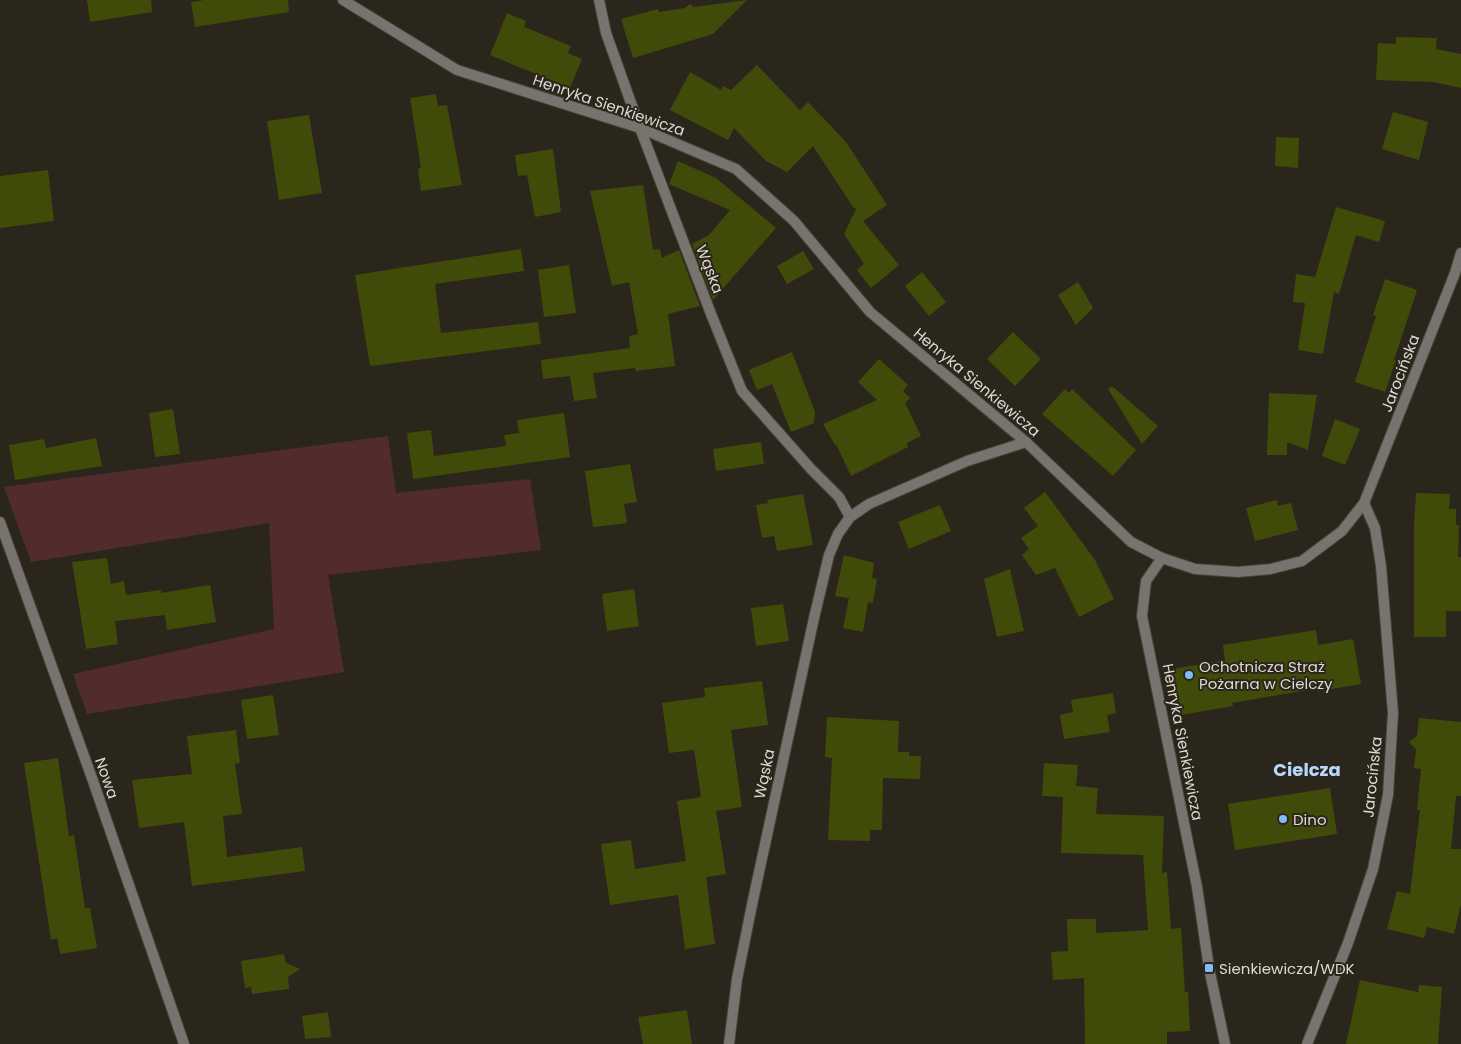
<svg xmlns="http://www.w3.org/2000/svg" width="1461" height="1044" font-family="Poppins,sans-serif">
<style>
.green{fill:#522c2c}
.building{fill:#404b09}
.lines{fill:none;stroke-linecap:round;stroke-linejoin:round}
.street-casing{stroke:#484338;stroke-width:12}
.street{stroke:#797370;stroke-width:10}
.poi-dot{fill:#83bcfb;stroke:#2b261b;stroke-width:2}
.labels{text-anchor:middle;dominant-baseline:central;stroke-width:4;stroke-linejoin:round;paint-order:stroke}
.street-label{font-size:15px;fill:#dedad3;stroke:#2b261b}
.poi-label{font-size:15px;fill:#dedad3;stroke:#2b261b;text-anchor:start}
.quarter-label{font-size:18px;font-weight:bold;fill:#b8d8fb;stroke:#2b261b}
</style>
<rect width="100%" height="100%" fill="#2b261b"/>
<polygon class="green" points="388,436 396,493 530,479 541,550 328,575 344,672 87,714 73,674 274,629 269,523 31,562 4,487"/>
<g class="building">
<polygon points="87,0 151,0 152,12 90,22"/>
<polygon points="204,0 288,0 289,12 195,27 191,2"/>
<polygon points="747,0 713,34 633,58 621,19 658,9 659,12 685,8 690,4 694,7"/>
<polygon points="507,13 526,21 524,27 571,46 568,53 582,59 570,88 490,55"/>
<polygon points="1396,37 1437,38 1436,49 1461,54 1461,88 1433,82 1376,80 1378,43 1396,44"/>
<polygon points="757,65 800,110 808,102 846,142 887,205 863,221 899,265 871,288 857,270 864,264 844,234 856,209 853,207 813,146 787,172 766,161 734,128 728,140 670,110 690,72 721,90 723,86 731,90"/>
<polygon points="436,94 438,106 447,105 462,185 421,191 418,169 421,168 410,98"/>
<polygon points="1393,112 1428,122 1419,160 1382,149"/>
<polygon points="309,115 322,193 279,200 267,121"/>
<polygon points="1276,137 1299,138 1298,168 1275,166"/>
<polygon points="553,149 561,212 535,217 527,175 518,176 515,155"/>
<polygon points="678,161 716,178 776,228 713,300 692,244 709,235 730,210 669,184"/>
<polygon points="48,170 54,221 0,228 0,176"/>
<polygon points="643,185 653,250 660,249 662,258 679,250 700,306 668,314 675,366 636,371 635,368 593,373 597,398 574,401 570,376 543,379 541,360 630,348 629,336 638,334 629,282 612,286 590,191"/>
<polygon points="1336,207 1385,221 1379,242 1356,235 1339,294 1334,292 1323,354 1298,350 1305,303 1293,302 1296,274 1315,277"/>
<polygon points="521,249 524,271 435,284 441,333 538,322 541,344 370,366 355,275"/>
<polygon points="803,251 814,269 787,284 777,266"/>
<polygon points="569,265 576,313 544,317 538,270"/>
<polygon points="922,272 946,302 929,316 905,286"/>
<polygon points="1385,279 1417,290 1394,360 1396,360 1385,392 1355,382 1376,316 1373,315"/>
<polygon points="1078,282 1093,308 1076,325 1058,295"/>
<polygon points="1013,332 1041,359 1015,386 987,359"/>
<polygon points="792,352 815,412 814,423 791,432 772,384 757,390 749,370"/>
<polygon points="879,359 908,385 903,391 910,398 905,403 921,436 907,443 908,447 851,476 836,444 835,445 823,424 877,400 858,382"/>
<polygon points="1112,386 1158,426 1142,444 1108,389"/>
<polygon points="1065,389 1069,393 1072,389 1136,450 1113,476 1042,414"/>
<polygon points="1269,393 1317,395 1308,450 1287,442 1287,455 1267,455"/>
<polygon points="173,409 180,454 155,457 149,413"/>
<polygon points="564,413 570,457 413,479 407,433 431,430 434,456 506,446 504,435 519,433 517,420"/>
<polygon points="1335,419 1360,429 1345,465 1322,456"/>
<polygon points="96,438 102,466 15,480 9,445 44,439 46,448"/>
<polygon points="761,442 764,464 716,471 713,449"/>
<polygon points="630,464 637,502 624,504 627,523 593,527 585,471"/>
<polygon points="1045,492 1095,560 1114,599 1079,617 1055,568 1036,575 1022,555 1029,549 1021,538 1038,526 1024,508"/>
<polygon points="1416,493 1450,494 1449,509 1456,509 1456,525 1459,525 1458,557 1461,557 1461,611 1446,611 1446,637 1414,637 1414,524"/>
<polygon points="803,494 813,545 777,551 774,536 762,538 756,505 768,503 767,500"/>
<polygon points="1277,500 1278,506 1291,503 1298,530 1255,541 1246,508"/>
<polygon points="940,505 951,531 909,549 898,522"/>
<polygon points="844,555 874,563 872,578 877,579 873,603 868,602 863,632 843,628 849,598 835,596"/>
<polygon points="107,558 111,584 124,581 126,595 161,590 161,593 210,585 216,622 167,630 165,615 115,621 118,644 86,649 72,562"/>
<polygon points="1010,569 1024,631 997,637 984,579"/>
<polygon points="634,589 639,626 607,631 602,594"/>
<polygon points="783,604 789,641 756,646 751,608"/>
<polygon points="1316,630 1318,645 1353,639 1361,684 1326,690 1325,687 1232,703 1233,706 1181,715 1173,669 1225,660 1223,645"/>
<polygon points="762,681 768,725 731,730 742,807 716,811 726,874 706,877 715,944 685,949 678,895 610,905 601,844 631,840 635,869 686,861 677,801 701,797 694,750 669,753 662,703 705,697 704,688"/>
<polygon points="1113,693 1116,713 1107,715 1110,732 1064,739 1060,715 1073,712 1071,700"/>
<polygon points="273,695 279,735 247,739 241,700"/>
<polygon points="827,717 899,721 898,752 909,752 909,756 921,756 920,779 883,778 882,830 870,830 870,841 828,840 832,758 825,757"/>
<polygon points="1419,718 1461,722 1461,796 1456,796 1451,849 1461,849 1461,904 1454,934 1427,927 1424,938 1387,929 1397,891 1410,894 1420,810 1417,810 1421,769 1414,768 1416,749 1409,742 1417,736"/>
<polygon points="236,730 240,763 235,764 242,814 223,816 227,857 302,847 305,871 192,886 184,822 139,828 132,780 192,774 187,736"/>
<polygon points="58,758 69,836 74,835 85,908 90,908 97,948 60,954 57,938 51,940 24,763"/>
<polygon points="1044,763 1078,765 1076,786 1098,788 1096,814 1164,816 1162,873 1167,872 1171,929 1181,928 1185,992 1188,992 1190,1031 1167,1032 1167,1044 1085,1044 1084,978 1053,980 1051,952 1068,951 1067,919 1096,919 1096,933 1148,930 1143,855 1061,853 1063,797 1042,796"/>
<polygon points="1330,788 1337,834 1235,850 1228,804"/>
<polygon points="284,954 286,963 300,969 288,977 289,989 252,994 251,987 245,988 241,961"/>
<polygon points="1360,980 1418,992 1419,985 1442,987 1438,1044 1346,1044"/>
<polygon points="687,1010 692,1044 643,1044 638,1017"/>
<polygon points="328,1012 331,1037 305,1039 302,1016"/>
</g>
<g class="lines">
<g class="street-casing">
<g id="street">
<polyline points="343,0 457,70 640,128 736,169 794,221 870,312 1026,442 1131,542 1162,558 1195,569 1238,572 1271,569 1302,561 1342,531 1364,503 1455,273 1461,253"/>
<polyline points="599,0 606,33 640,128 711,314 742,391 811,469 839,497 850,517"/>
<polyline points="0,522 93,781 184,1044"/>
<polyline points="1162,558 1146,581 1142,616 1197,887 1209,968 1225,1044"/>
<polyline points="729,1044 737,979 753,900 814,618 829,555 838,534 850,517 869,504 967,461 1026,442"/>
<polyline points="1307,1044 1348,943 1373,869 1388,795 1393,713 1381,566 1375,528 1364,503"/>
</g>
</g>
<use href="#street" class="street"/>
</g>
<g class="poi-dot">
<circle cx="1189" cy="675" r="5"/>
<circle cx="1283" cy="819" r="5"/>
<rect x="1204" y="963" width="10" height="10" rx="2.5"/>
</g>
<g class="labels">
<g class="street-label">
<text transform="translate(609 105) rotate(19)">Henryka Sienkiewicza</text>
<text transform="translate(710 269) rotate(69)">Wąska</text>
<text transform="translate(1400 373) rotate(-69)">Jarocińska</text>
<text transform="translate(977 382) rotate(40)">Henryka Sienkiewicza</text>
<text transform="translate(1183 742) rotate(79)">Henryka Sienkiewicza</text>
<text transform="translate(764 774) rotate(-78)">Wąska</text>
<text transform="translate(1372 777) rotate(-84)">Jarocińska</text>
<text transform="translate(107 778) rotate(71)">Nowa</text>
</g>
<g class="poi-label">
<text x="1199" y="666">Ochotnicza Straż<tspan x="1199" dy="17">Pożarna w Cielczy</tspan></text>
<text x="1293" y="819">Dino</text>
<text x="1219" y="968">Sienkiewicza/WDK</text>
</g>
<g class="quarter-label">
<text x="1307" y="769">Cielcza</text>
</g>
</g>
</svg>
